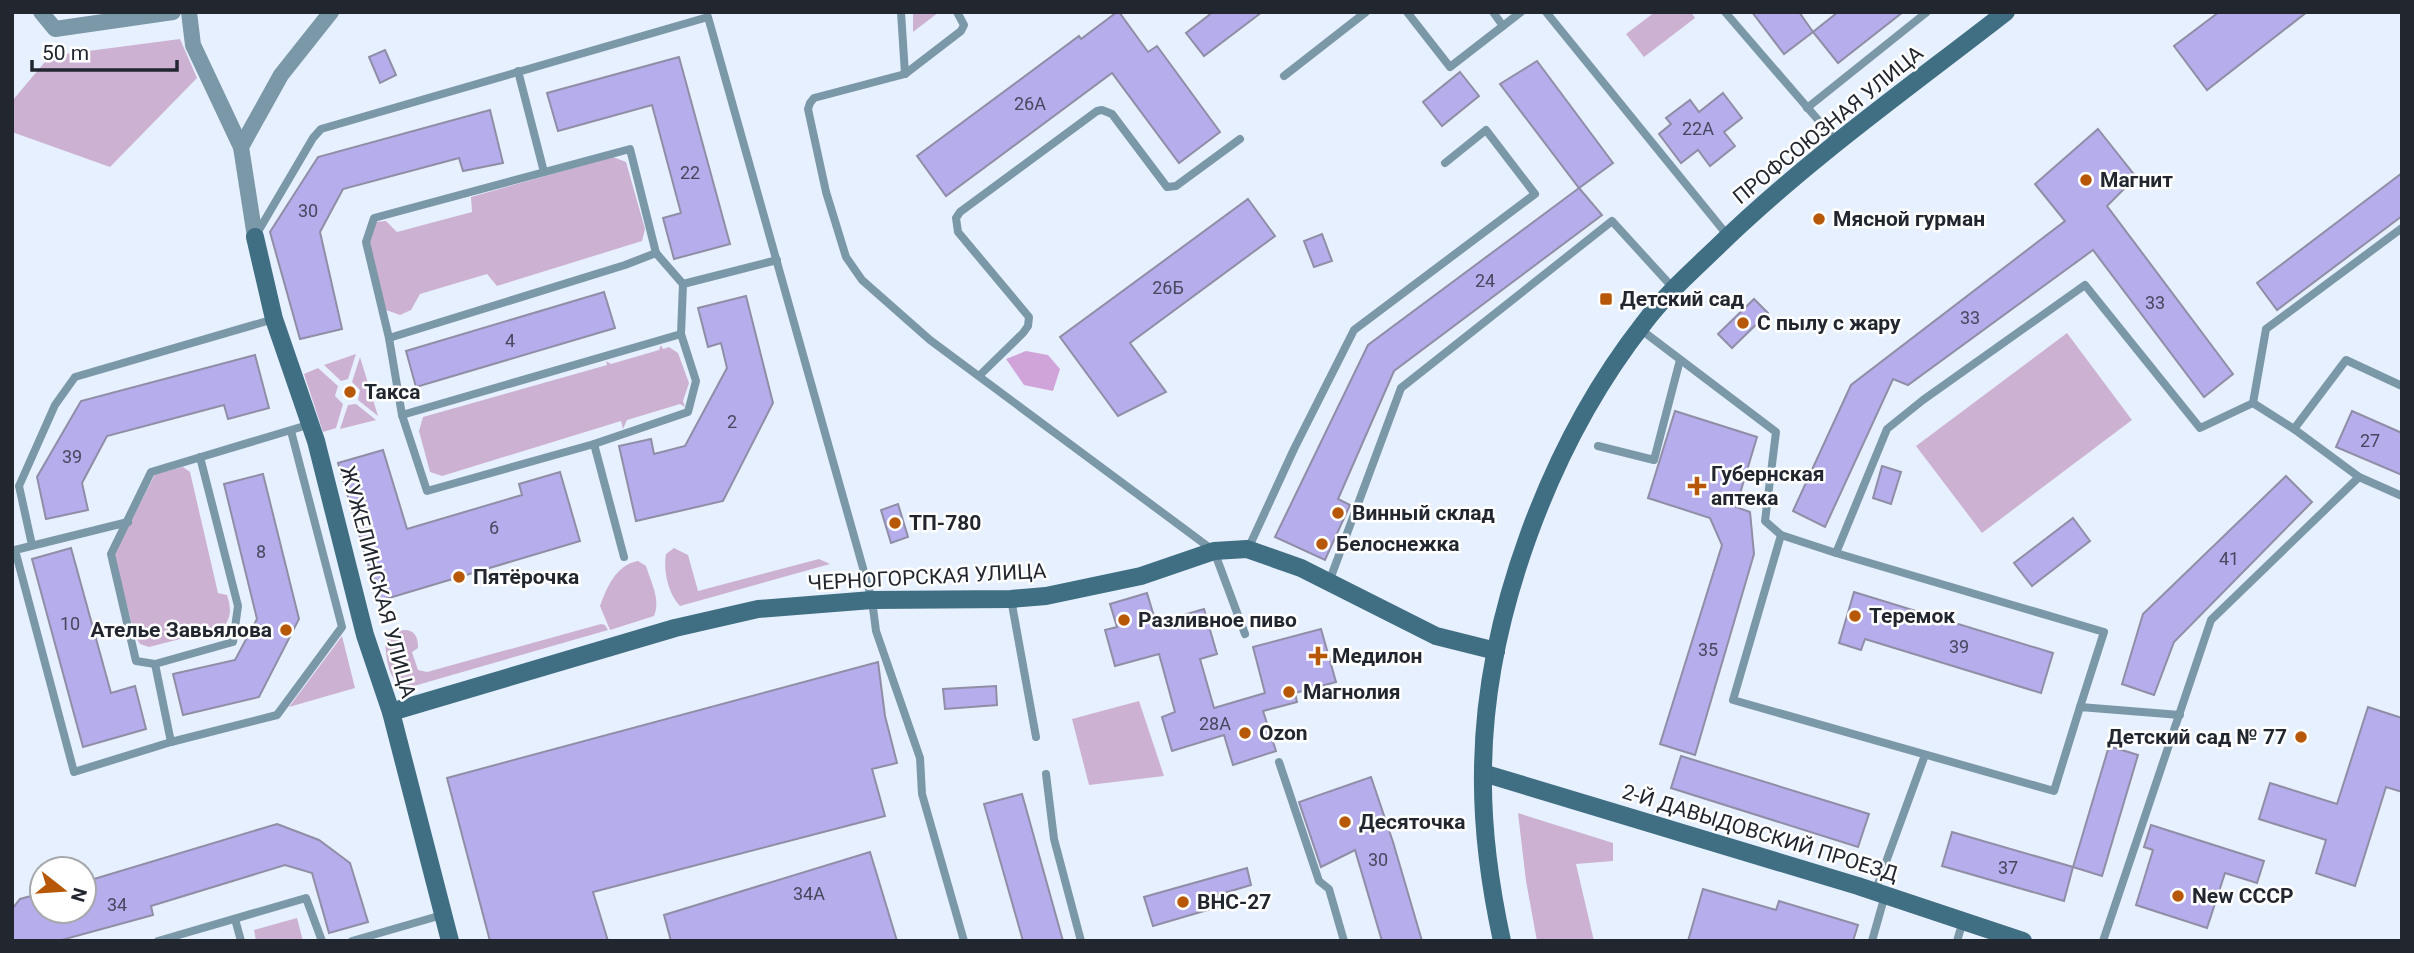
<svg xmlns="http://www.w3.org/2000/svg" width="2414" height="953" font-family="Roboto,sans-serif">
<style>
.green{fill:#ccb1d2}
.forest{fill:#d0a3d9}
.building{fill:#b5adec;stroke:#908ea6;stroke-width:2}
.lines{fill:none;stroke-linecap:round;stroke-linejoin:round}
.lane{stroke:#7a98a7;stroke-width:8}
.street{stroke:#7a98a7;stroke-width:16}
.secondary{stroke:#406e83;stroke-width:18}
.poi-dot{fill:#b65807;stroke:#fff;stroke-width:2.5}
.labels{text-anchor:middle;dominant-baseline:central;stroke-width:5;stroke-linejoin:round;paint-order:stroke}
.number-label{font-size:18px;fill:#46485e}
.street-label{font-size:21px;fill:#21262f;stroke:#fff}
.poi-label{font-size:21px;font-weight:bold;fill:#21262f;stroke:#fff;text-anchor:start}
</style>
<rect width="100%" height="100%" fill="#e7f0ff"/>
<g class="green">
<polygon points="913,12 939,12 913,32"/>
<polygon points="1655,12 1691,12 1695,18 1644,57 1626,34"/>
<polygon points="180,39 197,78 110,167 12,132 12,101 50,56"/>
<polygon points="613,157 626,162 645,229 642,241 497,286 487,274 420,294 411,310 400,315 386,310 368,239 375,222 386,221 397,232 472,212 471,197"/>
<polygon points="2067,333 2132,420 1982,533 1916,446"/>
<polygon points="661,345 663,349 669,347 678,353 689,383 683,401 685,407 680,404 627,420 623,429 621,421 442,476 430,472 419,431 423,417 607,365 606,361 611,364 659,350"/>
<polygon points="356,354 348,379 341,381 324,365"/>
<polygon points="360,357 378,416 358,400 360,390 352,382"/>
<polygon points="318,368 338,386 335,396 343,404 336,428 323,432 304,374"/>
<polygon points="356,404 376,420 340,429 348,405"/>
<path d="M183 467 190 472 218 593 227 595C231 608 232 616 223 628L149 647 140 644 135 636 114 555 155 474Z"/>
<path d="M674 548 688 555 698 591 819 559 830 564 680 606C668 594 663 570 666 554Z"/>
<path d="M638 561 646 566C651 582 661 600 654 616L610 630 600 606C607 587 616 565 638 561Z"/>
<path d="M601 624 605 625 608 630 407 688C388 682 387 661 385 643 395 627 419 623 418 648L412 652 418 670 427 672Z"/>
<polygon points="342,636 355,688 289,707"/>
<polygon points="1139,701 1164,776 1089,785 1072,719"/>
<polygon points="1518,813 1613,843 1613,861 1576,864 1594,941 1537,941 1526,881"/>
<polygon points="297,918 303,941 256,941 254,930"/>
</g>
<polygon class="forest" points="1026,351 1048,355 1060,369 1053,391 1024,385 1006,359"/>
<g class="building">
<polygon points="1117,12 1119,12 1148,52 1157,46 1220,132 1179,163 1112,73 946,196 917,156 1079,36 1081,39"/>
<polygon points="1213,12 1262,12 1204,56 1186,33"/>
<polygon points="1752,12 1799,12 1813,32 1784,54"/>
<polygon points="1838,12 1903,12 1838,63 1813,32"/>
<polygon points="2219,12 2307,12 2207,90 2174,46"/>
<polygon points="385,50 396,75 380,83 369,57"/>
<polygon points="679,57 730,244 674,259 663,218 681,213 652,105 558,131 547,93"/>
<polygon points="1537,61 1613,163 1579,188 1500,84"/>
<polygon points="1460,72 1479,96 1442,126 1423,102"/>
<polygon points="1723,93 1742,118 1724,132 1735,146 1710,166 1698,150 1681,163 1659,134 1671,124 1666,118 1690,100 1699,112"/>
<polygon points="490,110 503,163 463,171 459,158 343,189 320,232 342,329 300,339 270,232 318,157"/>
<polygon points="2098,129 2136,177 2107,206 2233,374 2204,397 2093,250 1908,385 1893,379 1825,527 1793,511 1851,385 2065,221 2035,184"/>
<polygon points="2402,173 2402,216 2277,310 2257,283"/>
<polygon points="1579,188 1602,215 1394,371 1338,499 1350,505 1325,560 1275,537 1368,345"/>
<polygon points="1248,199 1275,236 1130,343 1166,392 1118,416 1060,337"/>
<polygon points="1322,234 1332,261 1314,267 1304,241"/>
<polygon points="604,292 615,328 416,387 406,351"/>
<polygon points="746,296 773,403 723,501 636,521 619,446 651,439 654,454 685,446 727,368 721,343 708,347 698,308"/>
<polygon points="1754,299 1768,313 1732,348 1718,334"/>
<polygon points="255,355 269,408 228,419 224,405 107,436 82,483 88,510 46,519 37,477 81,401"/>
<polygon points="1675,411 1757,437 1736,507 1750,512 1754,554 1695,755 1660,744 1722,545 1710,518 1648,498"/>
<polygon points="2352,411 2402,433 2402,475 2336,447"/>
<polygon points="383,450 407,529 522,495 519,484 560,472 580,541 379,601 338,463"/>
<polygon points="1882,466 1901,472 1891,504 1873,498"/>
<polygon points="263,474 299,619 259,697 183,715 173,674 235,660 257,619 224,484"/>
<polygon points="2286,476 2312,502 2174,642 2154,695 2122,684 2143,614"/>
<polygon points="898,504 908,537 891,543 881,510"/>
<polygon points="2073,518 2090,541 2032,586 2014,563"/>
<polygon points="71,548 111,693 135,686 146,729 83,747 32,559"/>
<polygon points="1854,592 2053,653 2041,693 1865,639 1861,650 1839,643"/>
<polygon points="1147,593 1156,623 1204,609 1217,654 1200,659 1214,708 1265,693 1253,647 1321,629 1336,682 1295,693 1297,702 1263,711 1276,751 1233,765 1224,735 1172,751 1162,717 1175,712 1159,654 1115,666 1105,630 1117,627 1110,604"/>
<polygon points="878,662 885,716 897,763 872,769 885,816 593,892 608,941 490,941 447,778"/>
<polygon points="996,686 997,705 945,709 943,689"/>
<polygon points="2368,707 2402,718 2402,792 2386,787 2355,886 2316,873 2326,840 2259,819 2270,783 2337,804"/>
<polygon points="2109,746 2138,755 2102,876 2073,867"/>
<polygon points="1681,756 1869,814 1858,847 1671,788"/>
<polygon points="1371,777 1393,842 1422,941 1382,941 1355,850 1321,867 1299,802"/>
<polygon points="1022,794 1063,941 1023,941 984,804"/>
<polygon points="277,824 319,840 350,863 368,922 329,933 312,873 285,865 151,906 153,915 58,941 12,941 12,909 20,899 42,893 42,911 84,911 84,882"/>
<polygon points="2151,825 2264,861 2257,883 2225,873 2207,928 2136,905 2153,850 2144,847"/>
<polygon points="1952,832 2073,867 2064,901 1942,866"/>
<polygon points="870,852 897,941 671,941 664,915"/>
<polygon points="1247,868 1251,885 1217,895 1221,906 1153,926 1144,897"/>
<polygon points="1703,889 1776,910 1779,901 1858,925 1853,941 1688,941"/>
</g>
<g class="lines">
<g class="lane">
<polyline points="901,12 905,74"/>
<polyline points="957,12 964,25 961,31 905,74 814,98 810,103 808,109 826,192 846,257 862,280 930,340 1214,551 1245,634"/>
<polyline points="1407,12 1450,67 1521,12"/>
<polyline points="1493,12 1503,26"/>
<polyline points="1546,12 1728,236"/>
<polyline points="1725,12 1838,143"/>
<polyline points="518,71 544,172"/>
<polyline points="1284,76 1366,12"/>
<polyline points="1807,108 1927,12"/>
<polygon points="630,149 656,253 625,265 389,338 366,242 374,218"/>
<polyline points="2402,228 2266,329 2253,403 2294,429 2359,477 2402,496"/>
<polyline points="256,235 313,138 321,129 708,17 872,600 876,631 920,758 922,794 964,941"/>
<polyline points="656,253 683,284 681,334 696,381 688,412 594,444 427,491 402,415 681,334"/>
<polyline points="683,284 777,260"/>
<polyline points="1640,329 1776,432 1765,521 1781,535 1836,553 1887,429 1923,400 2085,285 2200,428 2253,403"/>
<polyline points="389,338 402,415"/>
<polyline points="979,376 1023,333 1028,326 1029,317 958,232 956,218 960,212 1097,111 1102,110 1112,114 1167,187 1176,186 1240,139"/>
<polyline points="2294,429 2346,360 2402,386"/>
<polyline points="594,444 624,557"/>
<polyline points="1598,446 1654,460 1680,360"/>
<polyline points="200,457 238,606 233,642 155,664 136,661 111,554 151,472 311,424"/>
<polyline points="128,522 15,550 74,772 171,742 277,715 342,627 291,431"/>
<polyline points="1781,535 1733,700 2054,791 2080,707 2180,715"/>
<polyline points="32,545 19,486 55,405 75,377 274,319"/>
<polyline points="1248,549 1294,449 1354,330 1535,194 1486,130 1445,163"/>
<polyline points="1836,553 2104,632 2080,707"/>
<polyline points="1329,582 1401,388 1612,221 1674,289"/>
<polyline points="1011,599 1036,737"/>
<polyline points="155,664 171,742"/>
<polyline points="1279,762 1319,881 1329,889 1344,941"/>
<polyline points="1046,774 1054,839 1081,941"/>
<polyline points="1875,892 1925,755"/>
<polyline points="235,919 241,941"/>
<polyline points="158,941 306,898 322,941"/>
<polyline points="352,941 442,915"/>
<polyline points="1872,941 1885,895"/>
<polyline points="1957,941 1963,921"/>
<polyline points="2103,941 2211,620 2359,477"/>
</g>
<g class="street">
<polyline points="41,12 55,29 173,12"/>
<polyline points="189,12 193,45 241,147"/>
<polyline points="255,237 241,147 281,75 331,12"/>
</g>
<g class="secondary">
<polyline points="255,237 274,319 316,441 365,635 391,712 450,941"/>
<polyline points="391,712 675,628 758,609 872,600 1011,599 1046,596 1141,576 1214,551 1247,549 1301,568 1436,636 1496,651"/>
<polyline points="1483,773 1858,886 2023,941"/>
<path d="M1502 941C1490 886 1482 828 1483 771 1484 619 1550 443 1644 323 1664 296 1691 272 1715 249 1804 162 1907 89 2006 12"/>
</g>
</g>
<g class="poi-dot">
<circle cx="2086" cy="180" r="7"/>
<circle cx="1819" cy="219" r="7"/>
<rect x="1599" y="292" width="14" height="14" rx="3.5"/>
<circle cx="1743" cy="323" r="7"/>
<circle cx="350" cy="392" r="7"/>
<path d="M1693.5 475.5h7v7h7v7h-7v7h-7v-7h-7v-7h7z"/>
<circle cx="1338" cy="513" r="7"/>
<circle cx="895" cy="523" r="7"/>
<circle cx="1322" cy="544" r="7"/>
<circle cx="459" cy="577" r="7"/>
<circle cx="1855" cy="616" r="7"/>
<circle cx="1124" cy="620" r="7"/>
<circle cx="286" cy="630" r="7"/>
<path d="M1314.5 645.5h7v7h7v7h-7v7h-7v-7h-7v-7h7z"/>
<circle cx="1289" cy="692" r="7"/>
<circle cx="1245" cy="733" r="7"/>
<circle cx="2301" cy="737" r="7"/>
<circle cx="1345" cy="822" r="7"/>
<circle cx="2178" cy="896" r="7"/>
<circle cx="1183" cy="902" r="7"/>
</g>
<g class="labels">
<g class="number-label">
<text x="1030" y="103">26А</text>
<text x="1698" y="128">22А</text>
<text x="690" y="172">22</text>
<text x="308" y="210">30</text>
<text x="1485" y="280">24</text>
<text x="1168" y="287">26Б</text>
<text x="2155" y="302">33</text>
<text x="1970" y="317">33</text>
<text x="510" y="340">4</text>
<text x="732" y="421">2</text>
<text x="2370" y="440">27</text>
<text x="72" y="456">39</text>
<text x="494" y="527">6</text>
<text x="261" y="551">8</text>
<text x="2229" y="558">41</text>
<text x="70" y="623">10</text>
<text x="1959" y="646">39</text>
<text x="1708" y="649">35</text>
<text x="1215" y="723">28А</text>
<text x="1378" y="859">30</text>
<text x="2008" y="867">37</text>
<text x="809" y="893">34А</text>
<text x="117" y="904">34</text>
</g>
<g class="street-label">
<text transform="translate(1828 125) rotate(-39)">ПРОФСОЮЗНАЯ УЛИЦА</text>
<text transform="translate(927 577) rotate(-3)">ЧЕРНОГОРСКАЯ УЛИЦА</text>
<text transform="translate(378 582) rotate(75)">ЖУЖЕЛИНСКАЯ УЛИЦА</text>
<text transform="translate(1760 833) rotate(17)">2-Й ДАВЫДОВСКИЙ ПРОЕЗД</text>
</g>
<g class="poi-label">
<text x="2100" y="180">Магнит</text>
<text x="1833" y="219">Мясной гурман</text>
<text x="1620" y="299">Детский сад</text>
<text x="1757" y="323">С пылу с жару</text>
<text x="364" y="392">Такса</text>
<text x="1711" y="474">Губернская<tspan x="1711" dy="24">аптека</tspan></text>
<text x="1352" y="513">Винный склад</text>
<text x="909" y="523">ТП-780</text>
<text x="1336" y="544">Белоснежка</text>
<text x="473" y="577">Пятёрочка</text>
<text x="1869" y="616">Теремок</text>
<text x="1138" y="620">Разливное пиво</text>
<text x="272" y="630" text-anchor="end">Ателье Завьялова</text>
<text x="1332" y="656">Медилон</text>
<text x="1303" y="692">Магнолия</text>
<text x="1259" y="733">Ozon</text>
<text x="2287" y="737" text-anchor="end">Детский сад № 77</text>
<text x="1359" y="822">Десяточка</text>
<text x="2192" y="896">New СССР</text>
<text x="1197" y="902">ВНС-27</text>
</g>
</g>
<rect width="2414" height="953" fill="none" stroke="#21262f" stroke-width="28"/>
<g transform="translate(63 890) rotate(107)"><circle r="33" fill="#ffffff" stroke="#a6a8ac" stroke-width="2"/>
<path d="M0-5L12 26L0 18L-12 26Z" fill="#b65807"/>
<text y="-10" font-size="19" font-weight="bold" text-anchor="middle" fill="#21262f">N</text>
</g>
<path d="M32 60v10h145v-10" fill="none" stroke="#21262f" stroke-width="3.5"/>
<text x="42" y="60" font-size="21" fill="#21262f" stroke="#ffffff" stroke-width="5" paint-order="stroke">50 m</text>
</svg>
